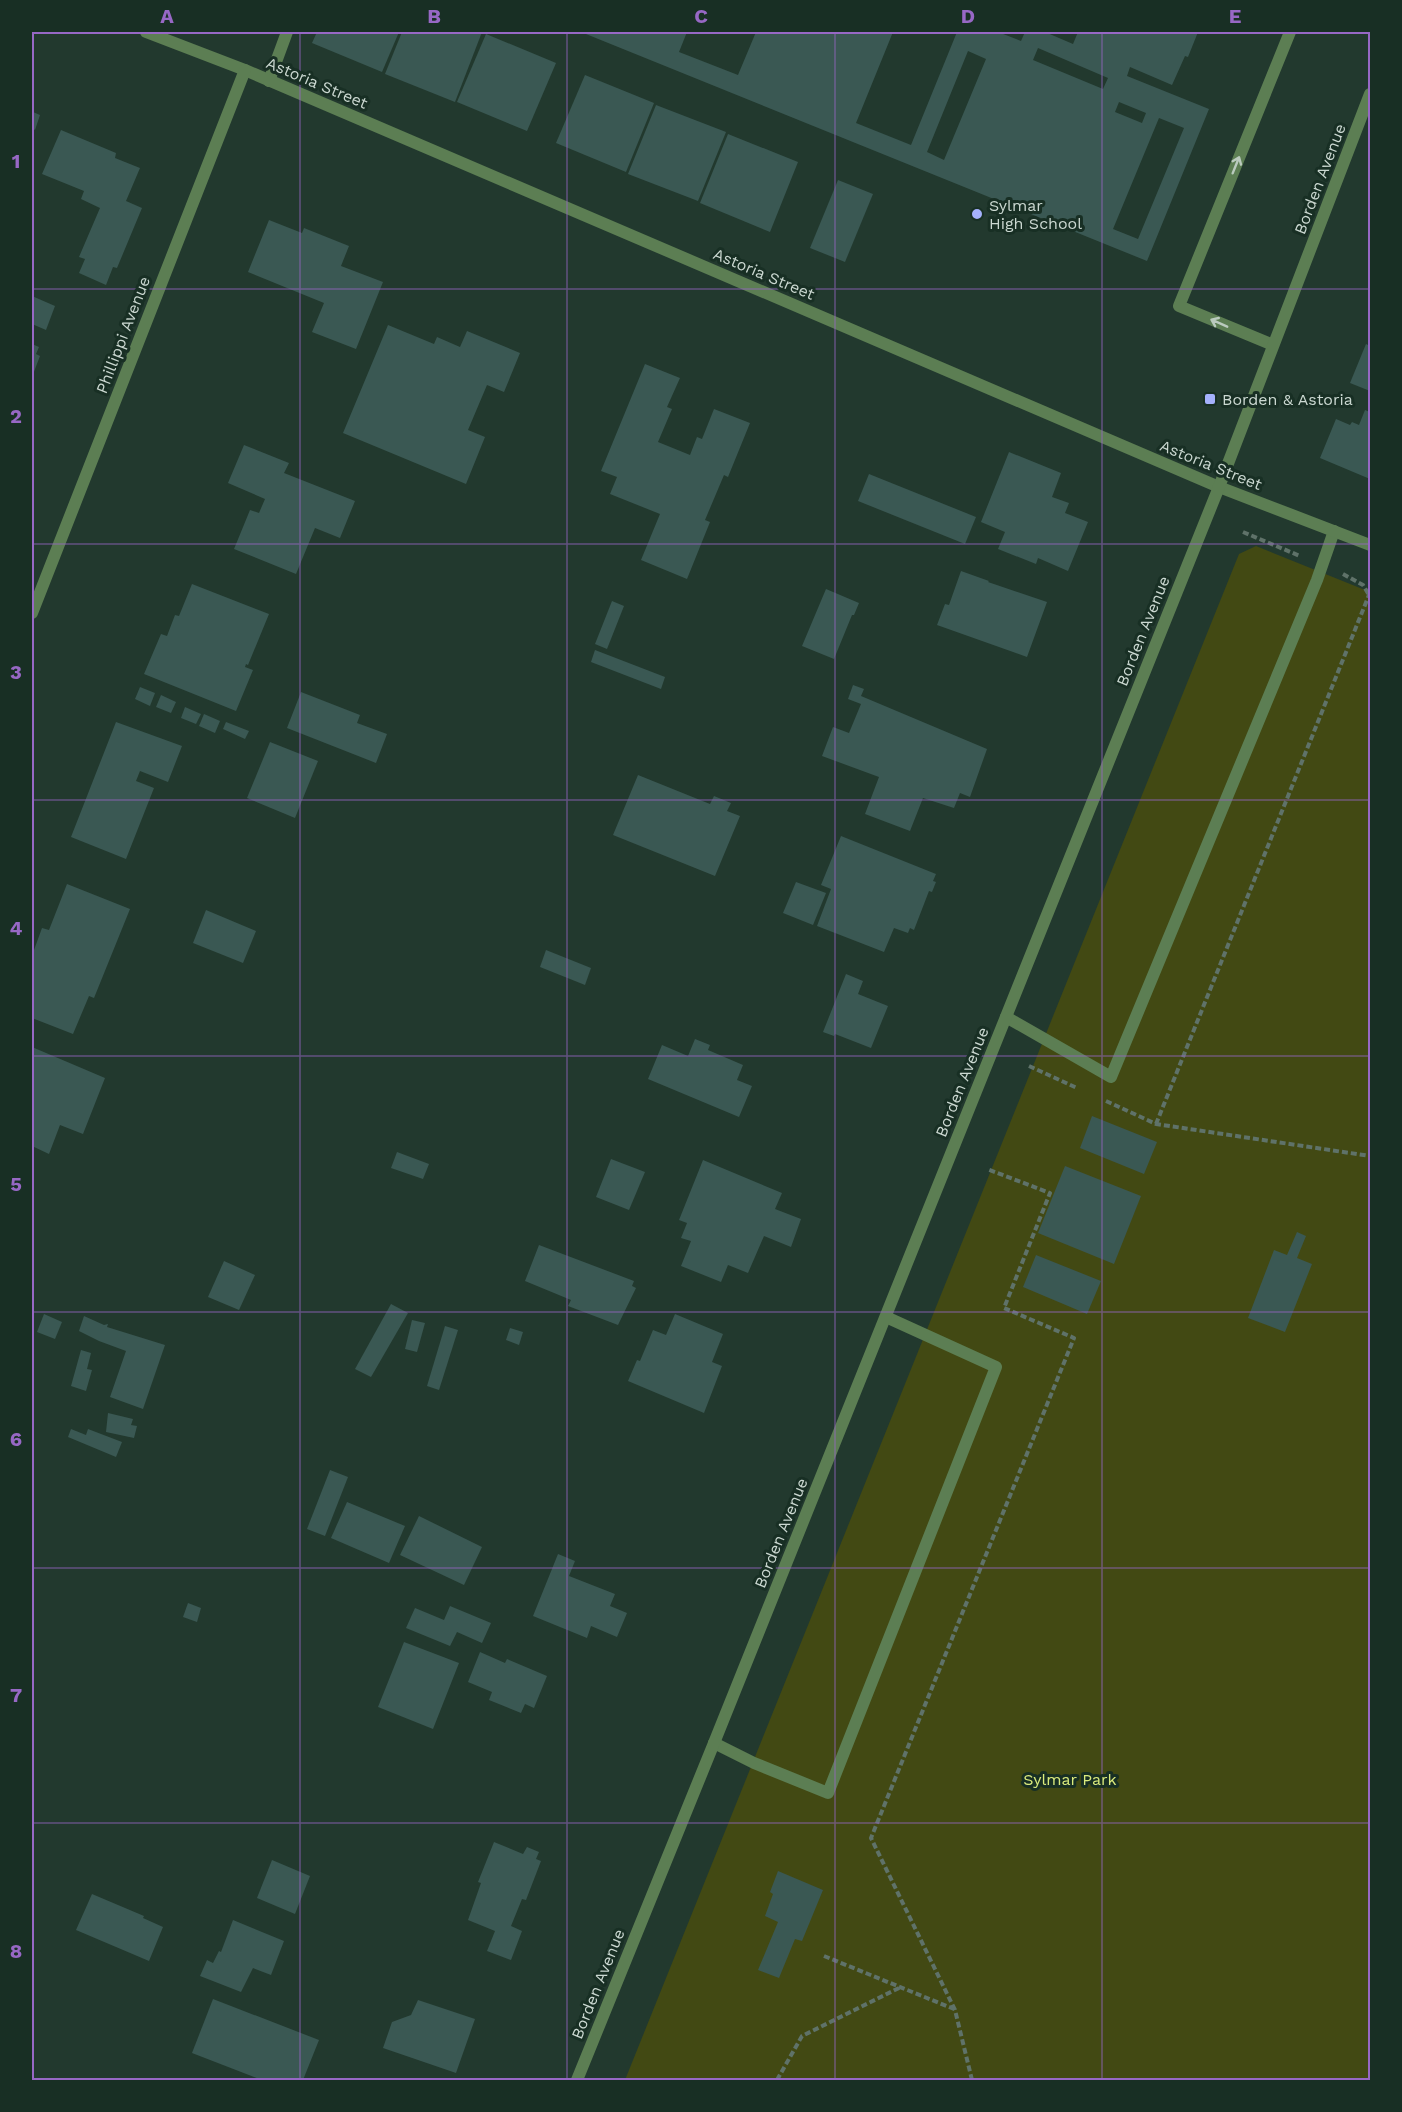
<svg xmlns="http://www.w3.org/2000/svg" width="1402" height="2112" font-family="'Work Sans',sans-serif">
<style>
.green{fill:#424913}
.building{fill:#3a5853;fill-rule:evenodd}
.lines{fill:none;stroke-linecap:round;stroke-linejoin:round}
.path{stroke:#5f7269;stroke-width:4;stroke-dasharray:6 3;stroke-linecap:butt}
.service{stroke:#5c7e53;stroke-width:12}
.minor{stroke:#5c7e53;stroke-width:12}
.tertiary{stroke:#5c7e53;stroke-width:12}
.oneway{stroke:#bacabe}
.grid{fill:none;stroke:#9768c5;stroke-width:1.5;stroke-opacity:0.55}
.poi-dot{fill:#a5b1fc;stroke:#182f24;stroke-width:2}
.labels{text-anchor:middle;dominant-baseline:central;stroke-width:6;stroke-linejoin:round;paint-order:stroke}
.street-label{font-size:16px;fill:#cbd8d1;stroke:#182f24}
.poi-label{font-size:16px;fill:#cbd8d1;stroke:#182f24;text-anchor:start}
.park-label{font-size:16px;fill:#dbeb7d;stroke:#182f24}
.neatline{fill:none;stroke:#9768c5;stroke-width:2}
.grid-label{font-size:20px;text-anchor:middle;font-weight:bold;fill:#9768c5}
</style>
<rect width="100%" height="100%" fill="#22392e"/>
<polygon class="green" points="1256,546 1370,592 1370,2080 625,2080 1239,554"/>
<g class="building">
<polygon points="317,32 399,32 382,72 312,43"/>
<polygon points="402,32 482,32 455,102 385,74"/>
<path d="M581 32H687L679 52 738 75 756 32H893L856 123 911 145 957 32H998L1021 41 1025 32H1045L1073 44 1078 32H1198L1188 57 1185 56 1172 85 1130 67 1127 76 1209 109 1147 261ZM1038 48 1108 78 1103 89 1033 60ZM968 51 986 59 944 160 927 152ZM1119 102 1146 113 1142 123 1115 112ZM1159 118 1184 128 1138 239 1113 229Z"/>
<polygon points="486,34 556,63 527,131 457,102"/>
<polygon points="585,75 654,103 626,172 556,143"/>
<polygon points="656,105 726,132 698,201 628,174"/>
<polygon points="32,108 34,109 33,112 40,115 35,130 32,128"/>
<polygon points="61,130 116,153 115,158 140,168 126,201 142,208 117,268 113,267 106,285 79,273 85,259 79,257 100,208 81,199 84,191 42,174"/>
<polygon points="728,134 798,162 770,232 700,203"/>
<polygon points="838,180 873,194 845,262 810,248"/>
<polygon points="269,220 302,233 304,228 349,246 341,266 383,282 356,349 312,332 324,303 248,272"/>
<polygon points="32,296 55,306 46,330 32,324"/>
<polygon points="388,325 434,344 437,337 460,347 467,331 520,353 504,392 487,385 468,430 485,437 466,484 343,433"/>
<polygon points="32,344 39,347 36,354 40,356 32,377"/>
<polygon points="1366,344 1370,346 1370,391 1350,383"/>
<polygon points="645,364 680,378 667,407 672,409 658,442 690,455 697,437 702,439 714,409 750,423 728,477 724,475 705,520 710,522 687,579 641,560 660,514 610,494 617,477 601,471"/>
<polygon points="1365,410 1370,412 1370,479 1320,458 1336,419 1350,425 1352,422 1359,425"/>
<polygon points="244,445 289,463 284,473 355,501 340,538 315,528 296,574 234,549 250,510 259,513 265,499 228,483"/>
<polygon points="1009,452 1061,473 1052,497 1069,503 1065,513 1088,522 1068,571 1038,558 1036,564 998,549 1005,532 981,522"/>
<polygon points="869,474 976,517 965,544 858,501"/>
<polygon points="961,571 989,581 988,582 1047,602 1027,657 937,625 945,604 949,605"/>
<polygon points="192,584 269,614 248,665 246,664 245,667 253,670 236,711 144,674 161,634 167,636 175,615 179,616"/>
<polygon points="826,589 859,603 854,615 852,615 834,659 802,646"/>
<polygon points="612,601 624,606 607,649 595,644"/>
<polygon points="595,650 665,677 661,689 591,662"/>
<polygon points="853,685 864,689 861,696 987,749 970,797 960,793 954,808 923,798 910,831 865,814 879,777 822,756 833,727 849,733 861,704 848,699"/>
<polygon points="140,687 155,693 150,706 135,699"/>
<polygon points="301,692 360,715 357,723 387,734 376,763 287,728"/>
<polygon points="161,695 176,702 171,713 156,707"/>
<polygon points="185,707 201,714 196,724 181,718"/>
<polygon points="204,714 220,721 215,733 199,726"/>
<polygon points="116,722 182,746 168,782 140,771 136,781 154,788 126,859 71,837"/>
<polygon points="226,722 249,731 245,739 223,729"/>
<polygon points="270,742 318,761 295,818 247,798"/>
<polygon points="638,775 710,804 714,796 731,803 727,811 740,816 715,876 613,835"/>
<polygon points="841,836 936,874 933,881 936,882 932,892 929,891 914,930 910,928 908,933 894,928 884,952 817,926 831,889 821,885"/>
<polygon points="796,882 826,893 813,925 783,913"/>
<polygon points="67,884 130,909 94,998 89,996 73,1034 32,1018 32,949 34,950 42,928 49,930"/>
<polygon points="206,910 256,931 243,963 193,943"/>
<polygon points="546,950 591,968 585,985 540,967"/>
<polygon points="846,974 863,981 858,994 888,1006 871,1048 835,1034 834,1036 823,1032"/>
<polygon points="695,1039 710,1045 708,1050 743,1065 737,1080 752,1086 739,1117 648,1079 662,1045 688,1056"/>
<polygon points="32,1047 105,1078 83,1134 60,1125 49,1154 32,1146"/>
<polygon points="1092,1116 1157,1142 1144,1174 1080,1148"/>
<polygon points="397,1152 429,1164 423,1179 391,1168"/>
<polygon points="611,1159 645,1172 629,1210 596,1197"/>
<polygon points="703,1160 782,1193 775,1209 801,1219 791,1247 764,1236 748,1273 728,1265 721,1282 681,1266 691,1241 681,1238 687,1223 679,1220"/>
<polygon points="1065,1166 1141,1196 1114,1264 1038,1233"/>
<polygon points="1297,1232 1306,1236 1297,1258 1312,1264 1285,1332 1248,1318 1274,1250 1287,1255"/>
<polygon points="539,1245 634,1281 632,1286 636,1288 618,1325 568,1306 571,1300 525,1281"/>
<polygon points="1036,1255 1101,1281 1087,1314 1023,1287"/>
<polygon points="224,1261 255,1275 239,1310 208,1297"/>
<polygon points="391,1304 408,1313 371,1377 355,1369"/>
<polygon points="44,1314 62,1322 55,1339 37,1332"/>
<polygon points="675,1314 723,1334 712,1362 722,1366 704,1413 628,1381 637,1360 640,1361 653,1330 666,1335"/>
<polygon points="84,1316 104,1325 108,1324 107,1327 165,1345 143,1409 110,1397 126,1351 99,1341 79,1331"/>
<polygon points="412,1320 425,1323 417,1352 405,1349"/>
<polygon points="445,1326 458,1330 439,1390 427,1386"/>
<polygon points="510,1328 523,1332 519,1345 506,1340"/>
<polygon points="81,1350 91,1353 87,1369 92,1370 86,1391 71,1386"/>
<polygon points="108,1413 133,1419 131,1425 137,1426 134,1438 106,1432"/>
<polygon points="71,1429 86,1435 88,1429 122,1442 116,1457 68,1437"/>
<polygon points="330,1470 348,1477 325,1536 307,1529"/>
<polygon points="347,1502 405,1526 389,1563 331,1538"/>
<polygon points="419,1516 482,1547 464,1585 400,1555"/>
<polygon points="558,1554 575,1561 569,1576 615,1594 610,1606 627,1613 617,1637 591,1626 587,1638 533,1616"/>
<polygon points="188,1603 201,1608 197,1622 183,1617"/>
<polygon points="450,1606 491,1623 482,1643 457,1632 450,1646 406,1628 415,1608 444,1620"/>
<polygon points="404,1642 459,1663 433,1729 378,1707"/>
<polygon points="480,1652 505,1663 507,1659 547,1676 534,1708 525,1704 521,1713 489,1700 492,1692 468,1682"/>
<polygon points="494,1842 523,1854 527,1847 539,1852 536,1859 541,1861 526,1900 522,1899 511,1926 522,1931 511,1960 487,1951 495,1931 468,1920 481,1883 478,1882"/>
<polygon points="272,1860 310,1876 295,1914 257,1898"/>
<polygon points="778,1871 823,1890 802,1941 795,1939 779,1978 758,1970 778,1922 765,1916 773,1894 770,1892"/>
<polygon points="92,1894 144,1916 143,1918 163,1927 149,1961 76,1930"/>
<polygon points="233,1920 284,1941 271,1975 253,1968 241,1992 200,1976 207,1960 213,1963 219,1951 221,1952"/>
<polygon points="213,1999 319,2040 303,2080 262,2080 192,2053"/>
<polygon points="418,2000 475,2019 456,2073 383,2048 392,2022 411,2015"/>
</g>
<g class="lines">
<g class="path">
<polyline points="1243,532 1300,556"/>
<polyline points="1343,574 1363,585 1369,595"/>
<polyline points="1029,1066 1077,1088"/>
<polyline points="1106,1101 1156,1124 1370,1156"/>
<polyline points="1156,1124 1369,595 1370,596"/>
<polyline points="824,1956 954,2009"/>
<polyline points="777,2080 802,2036 901,1987"/>
<polyline points="972,2080 955,2010 871,1838 1074,1338 1004,1308 1050,1193 987,1169"/>
</g>
<g class="service">
<polyline points="269,81 287,32"/>
<polyline points="1273,345 1179,306 1290,32"/>
<polyline points="1006,1017 1111,1077 1317,580 1334,531"/>
<polyline points="714,1743 754,1763 828,1793 996,1367 886,1317"/>
</g>
<g class="minor">
<polyline points="146,32 245,70 1219,487 1370,545"/>
<polyline points="32,613 245,70"/>
</g>
<polyline class="tertiary" points="577,2080 714,1743 1219,487 1370,94"/>
</g>
<defs><path id="oneway-shaft" d="M-6 0H5M1.5-3L5.5 0L1.5 3" fill="none" stroke-width="1.6" stroke-linecap="round" stroke-linejoin="round" transform="scale(1.5)"/></defs>
<g class="oneway">
<use href="#oneway-shaft" transform="translate(1236 165) rotate(-68)"/>
<use href="#oneway-shaft" transform="translate(1219 323) rotate(-156)"/>
</g>
<path class="grid" d="M300 32V2080M567 32V2080M835 32V2080M1102 32V2080M32 289H1370M32 544H1370M32 800H1370M32 1056H1370M32 1312H1370M32 1568H1370M32 1823H1370"/>
<g class="poi-dot">
<circle cx="977" cy="214" r="6"/>
<rect x="1204" y="393" width="12" height="12" rx="3"/>
</g>
<g class="labels">
<g class="street-label">
<text transform="translate(317 83) rotate(23)">Astoria Street</text>
<text transform="translate(1320 179) rotate(-69)">Borden Avenue</text>
<text transform="translate(764 274) rotate(23)">Astoria Street</text>
<text transform="translate(123 335) rotate(-69)">Phillippi Avenue</text>
<text transform="translate(1211 465) rotate(22)">Astoria Street</text>
<text transform="translate(1143 631) rotate(-68)">Borden Avenue</text>
<text transform="translate(962 1082) rotate(-68)">Borden Avenue</text>
<text transform="translate(781 1533) rotate(-68)">Borden Avenue</text>
<text transform="translate(598 1984) rotate(-68)">Borden Avenue</text>
</g>
<g class="poi-label">
<text x="989" y="205">Sylmar<tspan x="989" dy="18">High School</tspan></text>
<text x="1222" y="399">Borden &amp; Astoria</text>
</g>
<g class="park-label">
<text x="1070" y="1779">Sylmar Park</text>
</g>
</g>
<rect width="1402" height="2112" fill="none" stroke="#182f24" stroke-width="66"/>
<rect x="33" y="33" width="1336" height="2046" class="neatline"/>
<g class="grid-label">
<text x="167" y="23">A</text>
<text x="434" y="23">B</text>
<text x="701" y="23">C</text>
<text x="968" y="23">D</text>
<text x="1235" y="23">E</text>
<text x="16" y="168">1</text>
<text x="16" y="423">2</text>
<text x="16" y="679">3</text>
<text x="16" y="935">4</text>
<text x="16" y="1191">5</text>
<text x="16" y="1446">6</text>
<text x="16" y="1702">7</text>
<text x="16" y="1958">8</text>
</g>
</svg>
